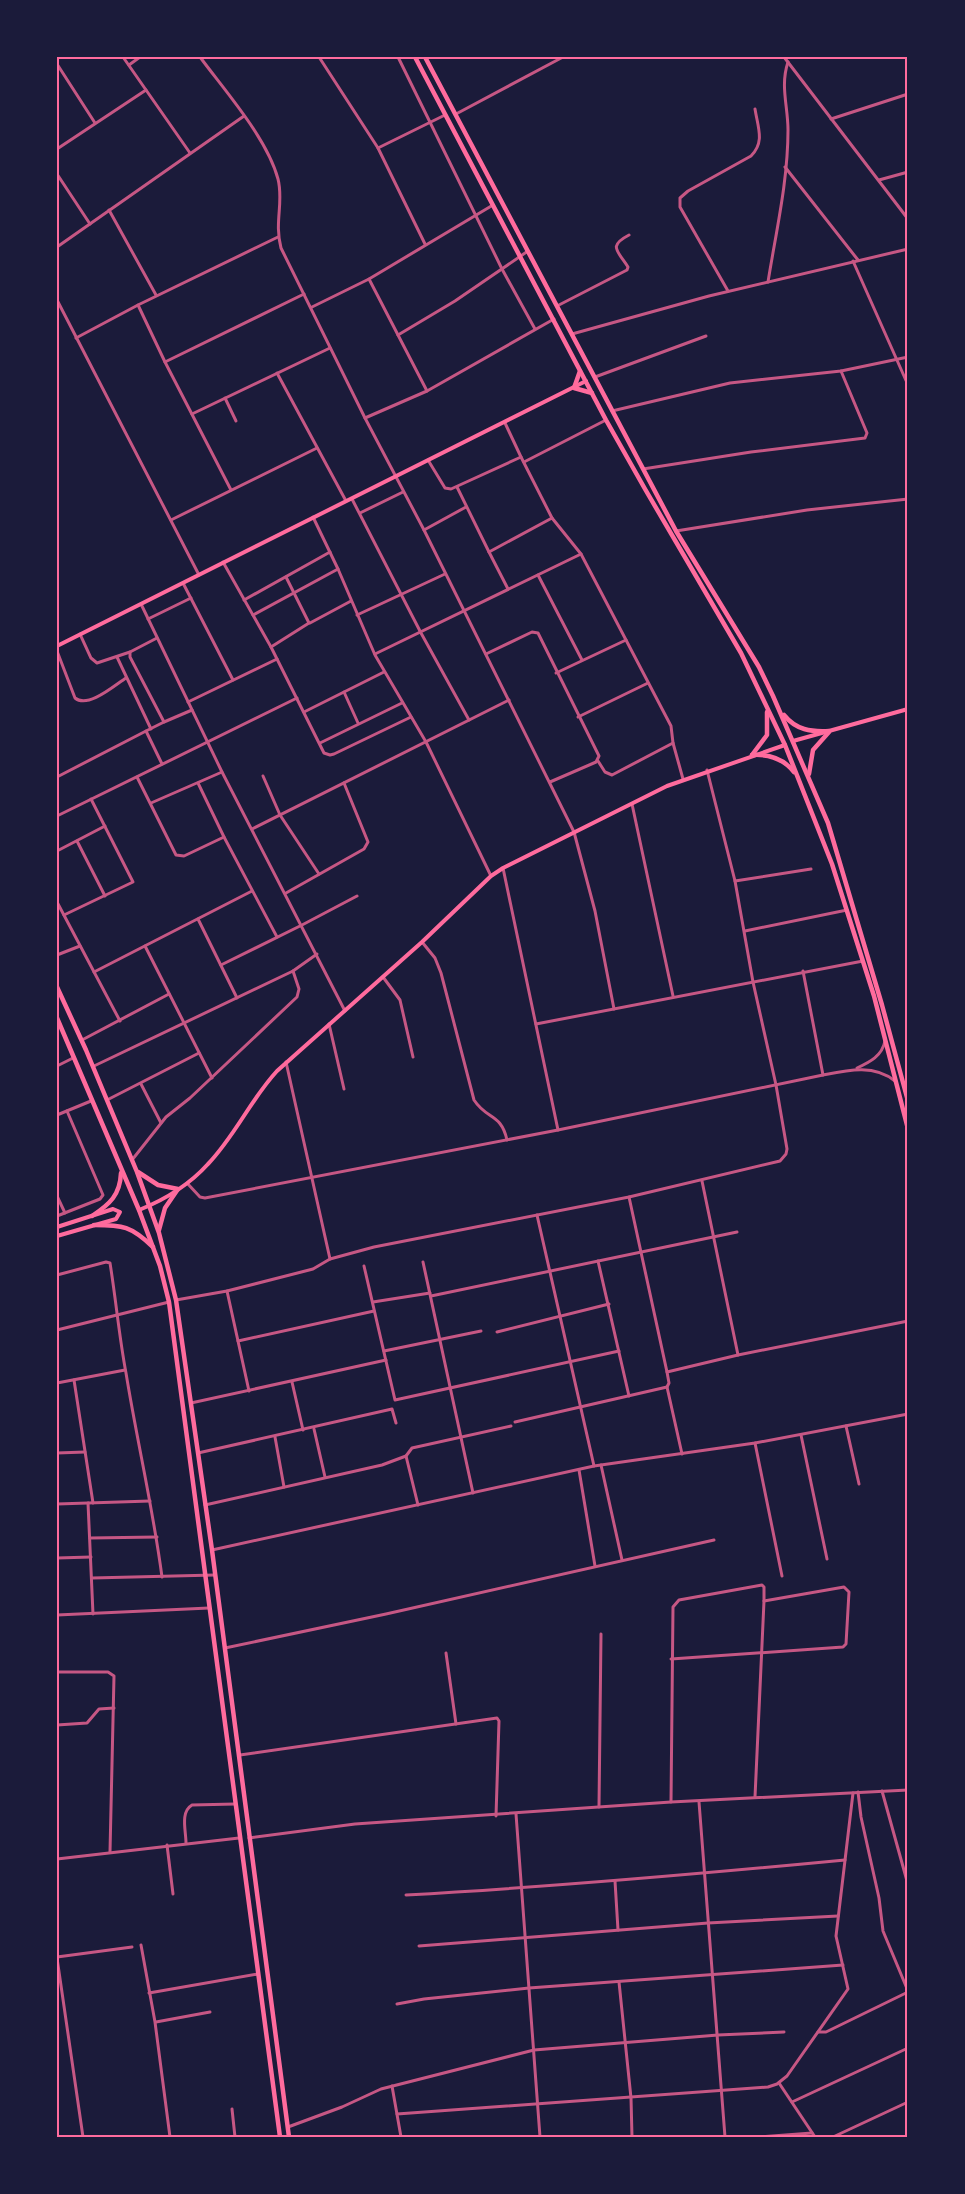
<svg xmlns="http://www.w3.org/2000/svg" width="965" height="2194" font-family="'PT Sans Narrow',sans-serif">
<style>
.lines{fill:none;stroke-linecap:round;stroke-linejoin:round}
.minor{stroke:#c65784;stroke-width:3}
.secondary{stroke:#ff6b9d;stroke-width:4}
.primary{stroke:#ff6b9d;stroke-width:4.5}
.neatline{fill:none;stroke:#ff6b9d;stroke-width:2}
</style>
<rect width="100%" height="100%" fill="#1b1b3a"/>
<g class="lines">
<g class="minor">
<polyline points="123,57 190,153"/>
<path d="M200 57C225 91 267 138 278 179 284 202 274 222 281 248L365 418 424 530 574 832 595 911 614 1009"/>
<polyline points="319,57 378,148 425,244"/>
<polyline points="398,57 502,269 535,329"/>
<polyline points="784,57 908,219"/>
<polyline points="57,64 95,123"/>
<polyline points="129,65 140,57"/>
<polyline points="456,114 563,57"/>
<polyline points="831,119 908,94"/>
<polyline points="378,148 445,115"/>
<polyline points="57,149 146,90"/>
<polyline points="785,167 858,260"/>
<polyline points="57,174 90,224"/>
<polyline points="879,180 908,172"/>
<polyline points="109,210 156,295"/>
<polyline points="57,247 244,116"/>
<polyline points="853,261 908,385"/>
<polyline points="369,279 427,391"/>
<path d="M768 282C776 232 788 181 788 130 788 106 780 86 788 62"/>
<path d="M728 291 680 207V198L688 191 751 156C765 142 758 128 755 109"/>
<polyline points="57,300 199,575"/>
<polyline points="138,305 165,362 231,490"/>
<path d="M557 306 627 270 628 267C617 250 608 246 629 235"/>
<polyline points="312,307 369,279 493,205"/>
<polyline points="572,334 709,296 908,249"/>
<polyline points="398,335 455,301 528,251"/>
<polyline points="76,338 138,305 278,237"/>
<polyline points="165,362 304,294"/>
<polyline points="277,373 346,501"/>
<polyline points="595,377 706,336"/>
<polyline points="225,398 236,421"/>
<polyline points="612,411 730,383 841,371 908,357"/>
<polyline points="192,414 330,348"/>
<polyline points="365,418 427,391 554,319"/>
<polyline points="521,457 552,518"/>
<polyline points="428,460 445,488 451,489 521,457 505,423"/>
<polyline points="524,462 606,420"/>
<polyline points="643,469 751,452 865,438 867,433 841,371"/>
<polyline points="457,487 489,552 552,518 581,554 671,726 673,743 683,779"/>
<polyline points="352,499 421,633 469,720"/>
<polyline points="360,513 403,492"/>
<polyline points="313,517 338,569 375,655 426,742 491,876"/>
<polyline points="171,520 317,448"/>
<polyline points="424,530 466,507"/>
<polyline points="676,531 807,510 908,499"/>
<polyline points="489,552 508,589"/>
<polyline points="223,562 271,647"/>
<polyline points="538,575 582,660"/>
<polyline points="286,577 309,623 271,647 324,753 330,755 334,754 411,717"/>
<polyline points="183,583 233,680"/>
<polyline points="244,600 330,552"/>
<polyline points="141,604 222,772 345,1011"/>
<polyline points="253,615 338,569"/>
<polyline points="357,615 445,574"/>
<polyline points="148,619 191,598"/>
<polyline points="310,623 351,601"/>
<polyline points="80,634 91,658 97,663 130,652 157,638"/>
<path d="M57 651 75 698C88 709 115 685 126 678"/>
<polyline points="130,652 130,657 164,722 146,731"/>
<polyline points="375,654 581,554"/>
<polyline points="486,654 532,632 538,633 599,756 596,762 550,782"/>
<polyline points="117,657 151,729"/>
<polyline points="556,673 626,640"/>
<polyline points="344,692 358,723"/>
<polyline points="188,702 277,659"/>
<polyline points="304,712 384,672"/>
<polyline points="578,717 648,683"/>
<polyline points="164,722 192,710"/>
<polyline points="320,743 402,703"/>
<polyline points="598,761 605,772 612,775 673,743"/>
<polyline points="263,776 280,815 319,874"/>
<polyline points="57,777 146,731 162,764"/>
<polyline points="137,777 176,855 184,856 224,837"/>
<polyline points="198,783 224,837 277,937"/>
<polyline points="151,803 222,772"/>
<polyline points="632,804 673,996"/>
<polyline points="57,816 297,698"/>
<polyline points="252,829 509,700"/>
<polyline points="77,841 105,896"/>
<polyline points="57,851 105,826"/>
<polyline points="503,868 558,1130"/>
<polyline points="735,881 811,869"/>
<polyline points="286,893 364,849 368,842 344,783"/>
<polyline points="57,902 120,1021"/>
<polyline points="64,915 133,882 91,799"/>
<polyline points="198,919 237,998"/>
<polyline points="745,931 847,910"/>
<path d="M422 942 435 958 441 973 474 1100C487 1120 501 1113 507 1140"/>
<polyline points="145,946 212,1078"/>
<polyline points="57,955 80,946"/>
<polyline points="221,965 302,925 357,896"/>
<polyline points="803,971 823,1075"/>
<polyline points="94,972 252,891"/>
<polyline points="383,977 400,1000 413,1057"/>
<polyline points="329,1024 344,1089"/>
<polyline points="536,1024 863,961"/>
<polyline points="82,1040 169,994"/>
<polyline points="286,1062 330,1259"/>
<polyline points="57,1066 73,1058"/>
<polyline points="94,1066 293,971 317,954"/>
<path d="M857 1068C870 1062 882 1056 885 1041"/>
<polyline points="141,1084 161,1123"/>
<polyline points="107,1100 199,1053"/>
<polyline points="57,1115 91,1101"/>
<polyline points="132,1160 166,1117 190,1098 297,997 299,989 293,971"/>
<polyline points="702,1181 738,1355"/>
<path d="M187 1183 200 1197 205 1198 558 1130 823 1075C848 1070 874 1064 895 1081"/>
<polyline points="57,1196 65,1213"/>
<polyline points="629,1197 667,1372 669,1383 667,1387 682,1454"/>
<polyline points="537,1215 594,1466"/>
<polyline points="57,1216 100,1199 103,1195 67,1111"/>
<polyline points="598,1261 629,1396"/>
<polyline points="423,1262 473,1493"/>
<polyline points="364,1266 395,1400 619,1351"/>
<path d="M57 1275 106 1262 110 1263C116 1300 119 1336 126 1373 137 1441 153 1508 162 1577"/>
<polyline points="227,1291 249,1391"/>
<polyline points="431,1296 737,1232"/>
<polyline points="176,1300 227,1291 313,1269 330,1259 374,1247 629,1197 780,1161 786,1154 787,1149 776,1085 753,982 735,881 707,770"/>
<polyline points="373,1302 430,1293"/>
<polyline points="57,1330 169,1302"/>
<polyline points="497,1332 609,1304"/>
<polyline points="238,1341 374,1311"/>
<polyline points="384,1351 481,1331"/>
<polyline points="667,1372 738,1355 908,1321"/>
<polyline points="74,1380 93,1503"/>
<polyline points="292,1382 303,1430"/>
<polyline points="57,1383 125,1370"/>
<polyline points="191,1403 386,1360"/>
<polyline points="515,1422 667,1387"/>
<polyline points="846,1426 859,1484"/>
<polyline points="314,1429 325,1477"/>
<polyline points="801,1435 827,1559"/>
<polyline points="275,1437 284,1487"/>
<polyline points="755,1443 782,1576"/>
<polyline points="57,1453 85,1452"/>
<polyline points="198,1453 392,1409 396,1423"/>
<polyline points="406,1456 418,1505"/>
<polyline points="601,1465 622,1560"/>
<polyline points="579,1470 595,1566"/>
<polyline points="88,1503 93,1614"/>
<polyline points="57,1504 150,1501"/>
<polyline points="205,1505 382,1465 406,1456 412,1448 511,1426"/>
<polyline points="90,1538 157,1537"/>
<polyline points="212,1550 594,1466 755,1443 908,1414"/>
<polyline points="57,1558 91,1557"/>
<polyline points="92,1578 215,1575"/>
<polyline points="57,1615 209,1608"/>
<polyline points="225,1648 386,1614 714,1540"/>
<polyline points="446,1653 456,1724"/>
<polyline points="671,1659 843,1647 846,1644 849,1592 844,1587 764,1601"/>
<polyline points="57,1672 108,1672 114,1676 110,1852"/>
<polyline points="57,1725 87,1723 99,1709 114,1708"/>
<polyline points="240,1755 497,1718 499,1721 496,1816"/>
<polyline points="882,1791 907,1881"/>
<polyline points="858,1792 861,1817 879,1898 883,1931 908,1991"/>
<polyline points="671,1802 673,1607 679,1600 762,1585 764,1587 764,1601 755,1797"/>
<polyline points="699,1802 725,2137"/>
<polyline points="599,1807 601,1634"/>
<polyline points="516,1814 540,2137"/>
<polyline points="249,1838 355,1824 671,1802 908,1790"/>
<path d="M186 1843C186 1831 180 1812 192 1805L235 1804"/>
<polyline points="167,1845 173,1894"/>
<polyline points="57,1859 239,1838"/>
<polyline points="615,1881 618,1930"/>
<path d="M406 1895C553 1887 699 1874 845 1860"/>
<polyline points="141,1945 155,2022 170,2137"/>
<polyline points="419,1946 708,1923 838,1916"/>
<polyline points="57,1957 132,1947"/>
<polyline points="57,1958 83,2137"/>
<polyline points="619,1982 631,2098 632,2137"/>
<polyline points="149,1993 258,1974"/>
<polyline points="397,2004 424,1999 529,1988 843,1965"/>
<polyline points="156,2022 210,2012"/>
<polyline points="818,2032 826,2032 908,1992"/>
<polyline points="779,2083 815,2137"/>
<polyline points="392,2086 401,2137"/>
<polyline points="792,2102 908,2048"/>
<polyline points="232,2109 235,2137"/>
<polyline points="397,2114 768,2087 777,2084 787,2076 848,1989 836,1936 853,1793"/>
<polyline points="288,2127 342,2107 381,2089 534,2050 718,2035 784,2032"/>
<polyline points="758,2137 812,2133"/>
<polyline points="833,2137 908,2102"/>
</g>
<g class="secondary">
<polyline points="57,646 586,381"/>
<polyline points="793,741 908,709"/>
<path d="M139 1210C164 1200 190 1184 208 1164 235 1136 251 1099 277 1071L422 942 491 876 503 868 667 786 785 745"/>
<polyline points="57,1227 113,1209 120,1212 116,1219 57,1236"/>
</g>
<g class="primary">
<polyline points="415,57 606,420 645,489 741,653 785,745 832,864 874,996 908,1129"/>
<polyline points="425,57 676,531 759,667 773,696 828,823 882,1005 908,1101"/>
<polyline points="580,371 574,388 592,393"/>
<path d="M784 715C796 730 811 732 829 731"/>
<polyline points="752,755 767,735 767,712"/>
<path d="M752 755C769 754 783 758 794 772"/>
<polyline points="809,774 813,750 829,732"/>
<polyline points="57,987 86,1050 137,1172 159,1233 176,1300 212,1550 289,2137"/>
<polyline points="57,1018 139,1210 160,1266 169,1302 280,2137"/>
<polyline points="138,1172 158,1185 178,1189 165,1208 159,1230"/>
<path d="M92 1216C110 1204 120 1195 121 1173"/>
<path d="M94 1225C123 1225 131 1226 153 1247"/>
</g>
</g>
<rect width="965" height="2194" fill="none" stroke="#1b1b3a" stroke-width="117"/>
<rect x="58" y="58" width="848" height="2078" class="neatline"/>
</svg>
